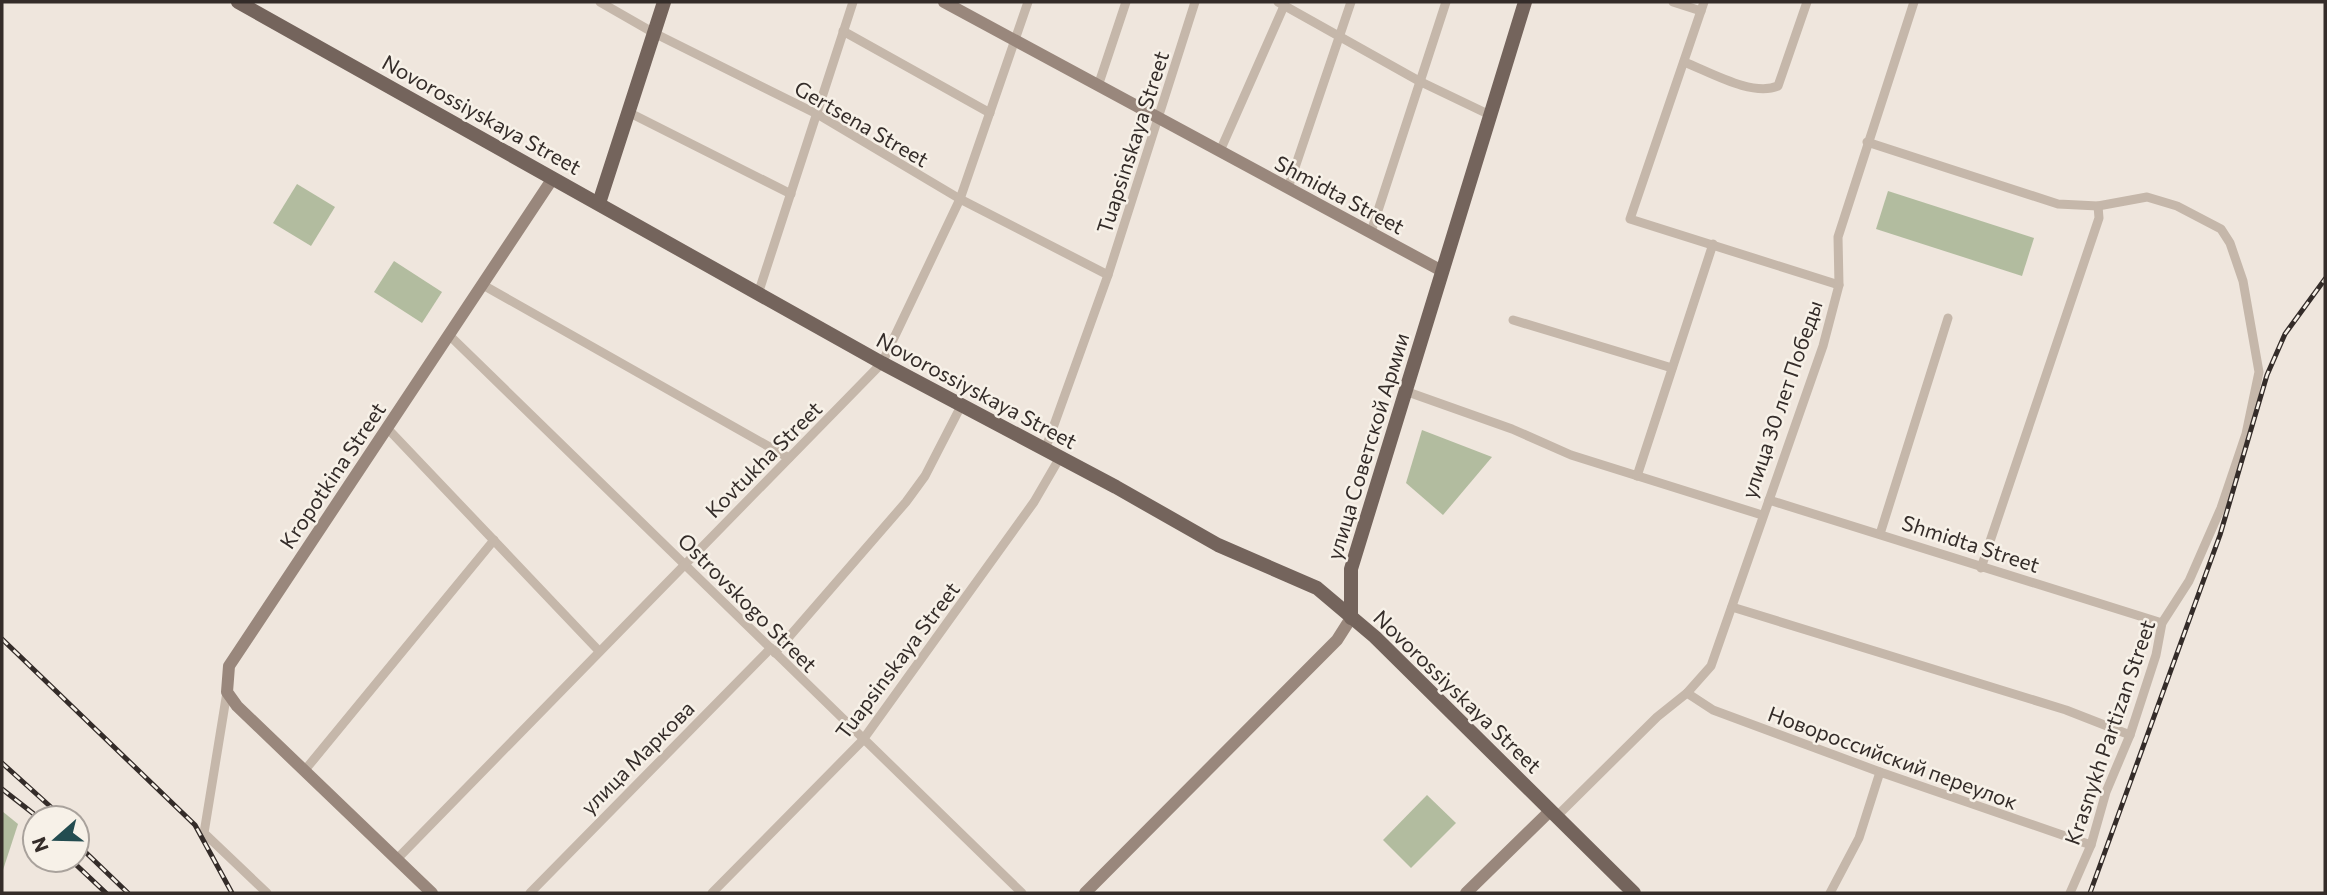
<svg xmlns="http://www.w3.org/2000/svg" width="2327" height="895" font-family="Commissioner,sans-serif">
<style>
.green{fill:#b2bc9f}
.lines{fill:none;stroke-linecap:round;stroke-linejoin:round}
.street{stroke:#c5b7aa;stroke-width:9}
.secondary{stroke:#99877c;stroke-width:12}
.primary{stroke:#74645c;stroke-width:14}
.rail-casing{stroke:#342c29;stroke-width:5}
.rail{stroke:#f7f1e8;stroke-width:2.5;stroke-dasharray:8;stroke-linecap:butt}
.labels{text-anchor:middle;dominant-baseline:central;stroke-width:5;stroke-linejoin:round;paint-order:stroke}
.street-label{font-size:21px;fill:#342c29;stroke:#f7f1e8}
</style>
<rect width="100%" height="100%" fill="#efe6dd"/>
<g class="green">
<polygon points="297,184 335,207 311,246 273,223"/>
<polygon points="1888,191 2034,238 2022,276 1876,229"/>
<polygon points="394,261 442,292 422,323 374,292"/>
<polygon points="1422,430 1492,457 1443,515 1406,483"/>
<polygon points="1427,795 1456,823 1411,868 1383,840"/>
<polygon points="2,811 18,824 2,873"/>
</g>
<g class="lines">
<g class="street">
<polyline points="600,2 654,33 817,114 960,199 1108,275"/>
<polyline points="1278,2 1419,81 1490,115"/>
<polyline points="1673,2 1701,11"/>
<polyline points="1704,2 1630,219 1839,285"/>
<polyline points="843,31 990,113"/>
<path d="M1684 62C1710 72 1752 97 1778 86L1807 2"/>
<polyline points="1098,86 1126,2"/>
<polyline points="628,112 791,194"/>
<polyline points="1867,142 2058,204 2098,206 2147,197 2177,206 2221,229 2230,243 2243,281 2259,372 2246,434 2221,508 2189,581 2162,623 2156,655 2130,735 2106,792 2091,845 2070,893"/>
<polyline points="1220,151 1284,6"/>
<polyline points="1288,188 1351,2"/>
<polyline points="1371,232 1446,2"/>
<polyline points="483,285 789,458"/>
<polyline points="758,294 853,2"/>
<polyline points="1513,320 1672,368"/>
<polyline points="449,335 1022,893"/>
<polyline points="1405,391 1512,429 1571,455 1762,515"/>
<polyline points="388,429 599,651"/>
<polyline points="1045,450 1108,275 1195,2"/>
<polyline points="1637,476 1713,244"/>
<polyline points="1769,500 2162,623"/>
<polyline points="1880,534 1948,318"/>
<polyline points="1981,568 2099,218 2098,206"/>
<polyline points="1732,607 2066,710 2130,735"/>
<polyline points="775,653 906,502 925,476 961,406"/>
<polyline points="227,692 204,833 267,893"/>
<polyline points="1687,693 1713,710 1880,772 2091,845"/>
<polyline points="305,770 494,540"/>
<polyline points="1556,817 1657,717 1687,693 1711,666 1823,346 1839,285 1838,237 1914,2"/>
<polyline points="397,859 882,363 960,199 1028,2"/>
<polyline points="530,893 771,648"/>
<polyline points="712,893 862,741 1034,502 1059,459"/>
<polyline points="1830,893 1859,838 1880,772"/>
</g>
<g class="secondary">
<polyline points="944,2 1442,271"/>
<polyline points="432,893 237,706 227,692 229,666 553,178"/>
<polyline points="1085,893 1337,640 1351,618"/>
<polyline points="1466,893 1550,811"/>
</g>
<g class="primary">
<polyline points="238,2 882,363 1116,487 1218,545 1317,588 1375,637 1634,893"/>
<polyline points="599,203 664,2"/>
<polyline points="1351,618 1351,569 1525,2"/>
</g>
<g class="rail-casing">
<g id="rail">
<polyline points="2,639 195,825 232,893"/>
<polyline points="2,763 63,818"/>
<polyline points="2,789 39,818"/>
<polyline points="77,844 128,893"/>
<polyline points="71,860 106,893"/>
<polyline points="2090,893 2220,535 2267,375 2285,334 2325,279"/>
</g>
</g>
<use href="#rail" class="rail"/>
</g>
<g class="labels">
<g class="street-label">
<text transform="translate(482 114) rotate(29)">Novorossiyskaya Street</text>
<text transform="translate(862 123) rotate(30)">Gertsena Street</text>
<text transform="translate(1132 142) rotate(-72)">Tuapsinskaya Street</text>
<text transform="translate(1340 194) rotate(28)">Shmidta Street</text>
<text transform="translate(977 390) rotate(28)">Novorossiyskaya Street</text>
<text transform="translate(1781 399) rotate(-71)">улица 30 лет Победы</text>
<text transform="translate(1367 446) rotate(-73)">улица Советской Армии</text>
<text transform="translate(763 459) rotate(-45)">Kovtukha Street</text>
<text transform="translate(332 475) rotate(-56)">Kropotkina Street</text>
<text transform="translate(1971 543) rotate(18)">Shmidta Street</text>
<text transform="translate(748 602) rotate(45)">Ostrovskogo Street</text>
<text transform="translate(897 660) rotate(-53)">Tuapsinskaya Street</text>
<text transform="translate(1458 691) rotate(44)">Novorossiyskaya Street</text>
<text transform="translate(2109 732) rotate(-71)">Krasnykh Partizan Street</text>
<text transform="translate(637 757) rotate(-45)">улица Маркова</text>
<text transform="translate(1893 757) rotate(20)">Новороссийский переулок</text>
</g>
</g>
<rect width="2327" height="895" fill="none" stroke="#342c29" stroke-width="7"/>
<g transform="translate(56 839) rotate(250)"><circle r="33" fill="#f7f1e8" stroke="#a9a29c" stroke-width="2"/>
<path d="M0-5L12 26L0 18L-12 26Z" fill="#234c50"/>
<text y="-10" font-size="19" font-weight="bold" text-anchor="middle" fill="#342c29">N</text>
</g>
</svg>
